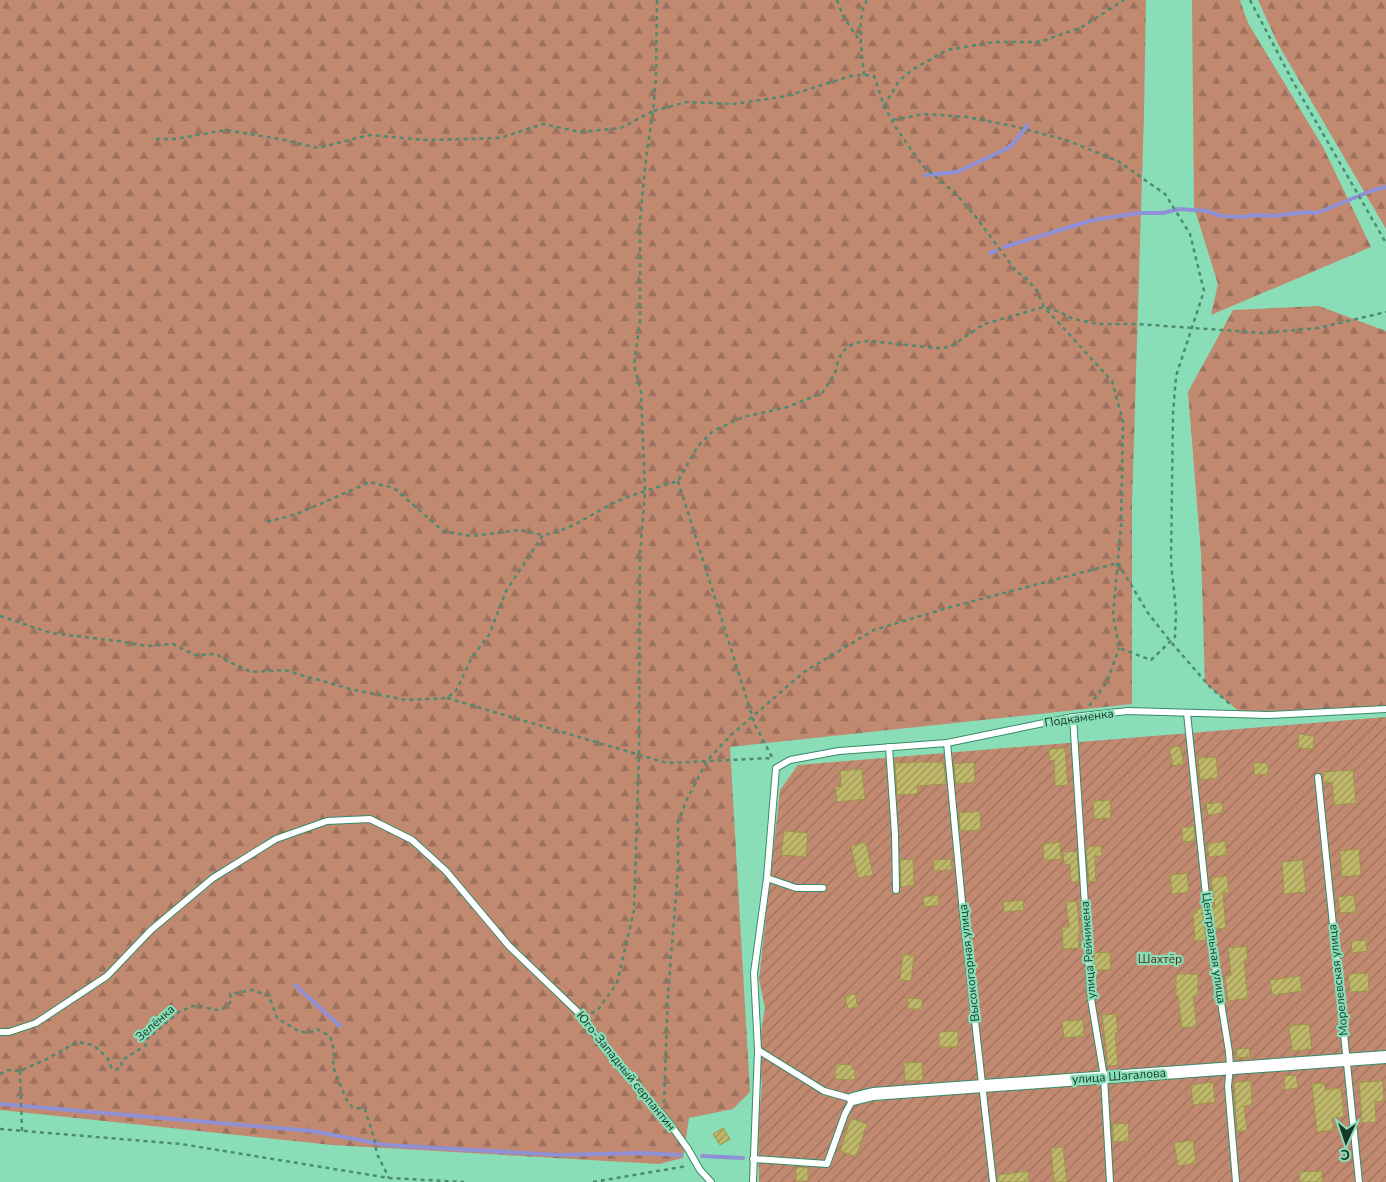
<svg xmlns="http://www.w3.org/2000/svg" width="1386" height="1182" font-family="'Nunito Sans',sans-serif">
<style>
.forest{fill:url(#forest-firs)}
.garden{fill:url(#garden-furrows)}
.lines{fill:none;stroke-linecap:round;stroke-linejoin:round}
.stream{stroke:#9090d5;stroke-width:4}
.building{fill:url(#building-hatch);stroke:#9d9649}
.service-casing{stroke:#358b69;stroke-width:8}
.minor-casing{stroke:#358b69;stroke-width:14}
.path{stroke:#4e8a6f;stroke-width:2.5;stroke-dasharray:4 4;stroke-linecap:butt}
.service{stroke:#fff;stroke-width:6}
.minor{stroke:#fff;stroke-width:12}
.labels{text-anchor:middle;dominant-baseline:central;stroke-width:4.5;stroke-linejoin:round;paint-order:stroke}
.street-label{font-size:12px;fill:#15392a;stroke:#89deb7}
.park-label{font-size:12px;fill:#592913;stroke:#89deb7}
</style>
<defs>
<pattern id="forest-firs" width="22" height="20" patternUnits="userSpaceOnUse" patternTransform="scale(1.25)"><rect width="22" height="20" fill="#c28971"/><path d="M5 1l3.5 6h-7zM16 11l3.5 6h-7z" fill="#9c715d"/></pattern>
<pattern id="garden-furrows" width="10" height="10" patternUnits="userSpaceOnUse" patternTransform="scale(1.25)"><rect width="10" height="10" fill="#c28971"/><path d="M-1 1l2-2M0 10L10 0M9 11l2-2" fill="none" stroke="#9c715d"/></pattern>
<pattern id="building-hatch" width="6" height="6" patternUnits="userSpaceOnUse" patternTransform="scale(1.25)"><rect width="6" height="6" fill="#c0b86b"/><path d="M-1 1l2-2M0 6l6-6M5 7l2-2" fill="none" stroke="#9b9758"/></pattern>
</defs>
<rect width="100%" height="100%" fill="#89deb7"/>
<g class="forest">
<polygon points="0,0 1146,0 1144,114 1132,504 1132,704 730,747 750,1092 733,1109 689,1118 683,1158 659,1164 332,1145 0,1110"/>
<polygon points="1192,0 1240,0 1248,23 1323,147 1371,247 1211,315 1218,284 1194,207"/>
<polygon points="1258,0 1386,0 1386,229 1278,44"/>
<polygon points="1319,306 1386,331 1386,709 1242,714 1205,683 1201,553 1188,392 1233,310"/>
</g>
<polygon class="garden" points="1386,717 1386,1182 759,1182 758,1125 762,1086 759,1044 765,1008 759,979 780,790 798,765"/>
<g class="lines">
<g class="stream">
<polyline points="925,175 957,172 1006,149 1012,145 1028,125"/>
<polyline points="1004,247 1093,220 1139,213 1163,213 1179,209 1207,211 1221,216 1243,217 1254,215 1272,216 1308,212 1317,213 1371,191 1386,187"/>
<polyline points="990,253 996,251"/>
<polyline points="295,985 340,1026"/>
<polyline points="0,1104 312,1131 386,1145 560,1155 641,1153 681,1155"/>
<polyline points="702,1156 743,1158"/>
</g>
</g>
<g class="building">
<polygon points="1299,734 1314,736 1313,749 1298,748"/>
<polygon points="1180,746 1184,764 1173,766 1169,748"/>
<polygon points="1065,748 1068,785 1055,786 1054,760 1050,761 1049,749"/>
<polygon points="1216,757 1218,778 1200,780 1198,758"/>
<polygon points="916,762 942,762 942,764 944,764 946,784 917,786 918,794 897,795 895,763"/>
<polygon points="974,762 975,782 956,784 954,764"/>
<polygon points="1254,763 1268,763 1268,774 1254,775"/>
<polygon points="862,769 865,799 837,802 835,787 841,786 840,771"/>
<polygon points="1353,770 1356,803 1334,805 1332,782 1324,783 1323,772"/>
<polygon points="1110,800 1111,818 1094,819 1093,801"/>
<polygon points="1222,802 1223,813 1208,815 1206,804"/>
<polygon points="980,811 981,830 960,831 959,813"/>
<polygon points="1194,826 1195,841 1183,842 1182,828"/>
<polygon points="784,831 808,833 806,857 781,855"/>
<polygon points="1225,841 1227,855 1209,857 1207,844"/>
<polygon points="866,842 873,875 858,878 851,846"/>
<polygon points="1060,842 1061,859 1044,860 1043,844"/>
<polygon points="1101,846 1102,856 1095,856 1096,881 1089,882 1086,850 1088,850 1088,847"/>
<polygon points="1359,849 1361,875 1342,877 1340,851"/>
<polygon points="1077,851 1079,882 1071,882 1070,864 1064,865 1063,852"/>
<polygon points="913,859 914,885 901,887 900,860"/>
<polygon points="951,859 952,870 934,871 934,860"/>
<polygon points="1303,860 1306,892 1284,894 1282,862"/>
<polygon points="1187,873 1189,892 1172,894 1170,875"/>
<polygon points="1227,876 1229,892 1223,893 1226,928 1215,929 1212,908 1215,908 1211,878"/>
<polygon points="938,895 939,905 924,907 923,897"/>
<polygon points="1354,895 1356,912 1340,913 1338,897"/>
<polygon points="1023,900 1024,910 1004,912 1003,902"/>
<polygon points="1077,901 1080,934 1078,934 1079,948 1063,949 1062,927 1069,927 1066,902"/>
<polygon points="1202,908 1206,940 1195,941 1193,913 1197,913 1196,909"/>
<polygon points="1366,940 1367,951 1352,953 1351,941"/>
<polygon points="1246,946 1248,960 1244,961 1248,998 1228,1001 1225,976 1231,975 1228,948"/>
<polygon points="1110,952 1111,970 1095,970 1094,953"/>
<polygon points="903,954 914,956 911,981 900,980"/>
<polygon points="1368,973 1369,991 1350,992 1348,974"/>
<polygon points="1176,974 1198,974 1198,996 1193,996 1197,1026 1182,1028 1178,996 1176,996"/>
<polygon points="1300,976 1302,991 1272,995 1270,980"/>
<polygon points="855,994 858,1007 848,1009 845,996"/>
<polygon points="908,998 922,999 922,1009 908,1009"/>
<polygon points="1116,1014 1118,1033 1115,1033 1118,1065 1108,1066 1102,1015"/>
<polygon points="1083,1020 1084,1036 1064,1038 1062,1021"/>
<polygon points="1309,1024 1312,1049 1292,1051 1289,1026"/>
<polygon points="958,1031 958,1047 939,1047 939,1032"/>
<polygon points="1249,1048 1250,1057 1237,1058 1236,1049"/>
<polygon points="922,1062 923,1080 905,1081 904,1063"/>
<polygon points="836,1064 852,1065 852,1069 855,1069 855,1080 835,1079"/>
<polygon points="1296,1075 1298,1088 1285,1090 1284,1076"/>
<polygon points="1251,1081 1252,1105 1244,1106 1247,1130 1237,1132 1234,1082"/>
<polygon points="1383,1081 1384,1101 1375,1102 1376,1122 1362,1123 1359,1082"/>
<polygon points="1213,1082 1215,1102 1193,1105 1191,1085"/>
<polygon points="1325,1083 1325,1090 1341,1088 1344,1117 1332,1118 1334,1130 1317,1132 1312,1084"/>
<polygon points="851,1118 867,1124 856,1157 840,1151"/>
<polygon points="1128,1123 1129,1141 1113,1142 1113,1124"/>
<polygon points="723,1128 730,1139 720,1145 713,1134"/>
<polygon points="1193,1140 1196,1163 1178,1166 1174,1143"/>
<polygon points="1063,1147 1067,1182 1054,1182 1051,1148"/>
<polygon points="796,1167 808,1168 808,1181 796,1181"/>
<polygon points="1028,1171 1029,1182 998,1182 997,1175"/>
<polygon points="1322,1171 1322,1182 1300,1182 1299,1172"/>
</g>
<g class="lines">
<g class="service-casing">
<g id="service">
<polyline points="1187,713 1210,934 1229,1052 1230,1067 1228,1086 1236,1182"/>
<polyline points="1073,717 1091,999 1104,1077 1110,1182"/>
<polyline points="947,743 963,913 993,1182"/>
<polyline points="889,747 895,834 896,890"/>
<polyline points="1318,777 1359,1182"/>
<polyline points="767,878 796,888 823,888"/>
<polyline points="0,1032 9,1032 36,1023 107,976 151,930 213,878 276,839 327,821 370,819 412,840 446,871 509,946 583,1017 609,1054 670,1124 688,1149 700,1170 711,1182"/>
<polyline points="753,1159 827,1164 845,1114 853,1099 824,1091 758,1050"/>
<polyline points="753,1182 758,1050 754,973 767,878 776,768 790,760 839,751 947,743 1073,717 1128,711 1268,715 1386,709"/>
</g>
</g>
<g class="minor-casing">
<polyline id="minor" points="853,1099 873,1094 1386,1057"/>
</g>
<g class="path">
<polyline points="657,0 656,78 653,111 687,102 734,104 787,96 851,76 864,75 874,76 884,106 896,128 923,166 956,194 976,217 1016,271 1026,278 1037,291 1044,307 1112,381 1123,422 1121,526 1113,615 1119,648 1151,660 1175,637 1176,611 1171,562 1173,414 1176,376 1204,291 1190,234 1165,194 1118,161 1066,140 1013,126 967,117 925,114 892,120"/>
<polyline points="837,0 843,16 861,43"/>
<polyline points="1250,0 1292,80 1386,243"/>
<path d="M864 75C862 54 856 18 867 0"/>
<polyline points="884,106 899,81 912,70 947,50 994,42 1040,42 1082,27 1124,0"/>
<polyline points="156,139 175,139 226,130 280,139 318,148 369,135 426,140 500,138 543,124 580,132 621,128 653,111"/>
<polyline points="678,481 755,725 773,759"/>
<polyline points="267,522 297,514 370,482 394,488 443,531 471,536 520,530 543,535"/>
<path d="M0 616 51 633 118 641 147 646 173 644 195 655 216 654 227 661 251 672 284 670 350 689 406 700 447 698 456 691 471 659 489 635 506 591 543 535C571 531 593 512 618 501 637 493 658 487 678 481L698 446 713 431 743 417 788 407 822 393 835 374 838 361 842 352 854 343 869 341 936 348 950 347 984 324 1044 307 1060 312 1073 319 1099 324H1137L1263 333 1318 328 1386 312"/>
<polyline points="447,698 667,763 773,758"/>
<polyline points="1089,706 1107,682 1119,648"/>
<polyline points="591,1013 597,1011 617,983 634,910 639,754 640,554 645,492 641,392 634,365 640,322 640,220 646,158 653,111"/>
<polyline points="20,1071 22,1131"/>
<path d="M0 1074 7 1070 20 1071 47 1059 77 1042 93 1045 107 1057 111 1067 116 1070 122 1066 121 1061 146 1045V1040L179 1012 196 1005C213 1008 219 1017 232 1000L230 994 253 990 269 996 277 1018 300 1032H311L317 1029 330 1036 334 1051 333 1067 346 1099 353 1108 365 1109 374 1138 377 1154 389 1178"/>
<polyline points="664,1103 668,994 678,870 678,823 687,799 707,761 730,736 804,672 874,630 947,608 1118,563 1148,613 1170,641 1211,688 1230,704"/>
<polyline points="0,1129 181,1144 389,1178 464,1182"/>
<polyline points="593,1182 687,1166"/>
</g>
<use href="#service" class="service"/>
<use href="#minor" class="minor"/>
</g>
<g class="labels">
<g class="street-label">
<text transform="translate(1079 718) rotate(-8)">Подкаменка</text>
<text transform="translate(1214 948) rotate(82)">Центральная улица</text>
<text transform="translate(1088 950) rotate(-94)">улица Рейникена</text>
<text transform="translate(969 963) rotate(-96)">Высокогорная улица</text>
<text transform="translate(1338 980) rotate(-96)">Морелевская улица</text>
<text transform="translate(155 1023) rotate(-42)">Зелёнка</text>
<text transform="translate(626 1071) rotate(51)">Юго-Западный серпантин</text>
<text transform="translate(1119 1076) rotate(-4)">улица Шагалова</text>
</g>
<g class="park-label">
<text x="1160" y="959">Шахтёр</text>
</g>
</g>
<g transform="translate(1346 1142) rotate(183)" stroke="#89deb7" stroke-width="4" paint-order="stroke">
<path d="M0-4L9 19L0 12L-9 19Z" fill="#15392a"/>
<text y="-8" font-size="14" font-weight="bold" text-anchor="middle" fill="#15392a">С</text>
</g>
</svg>
